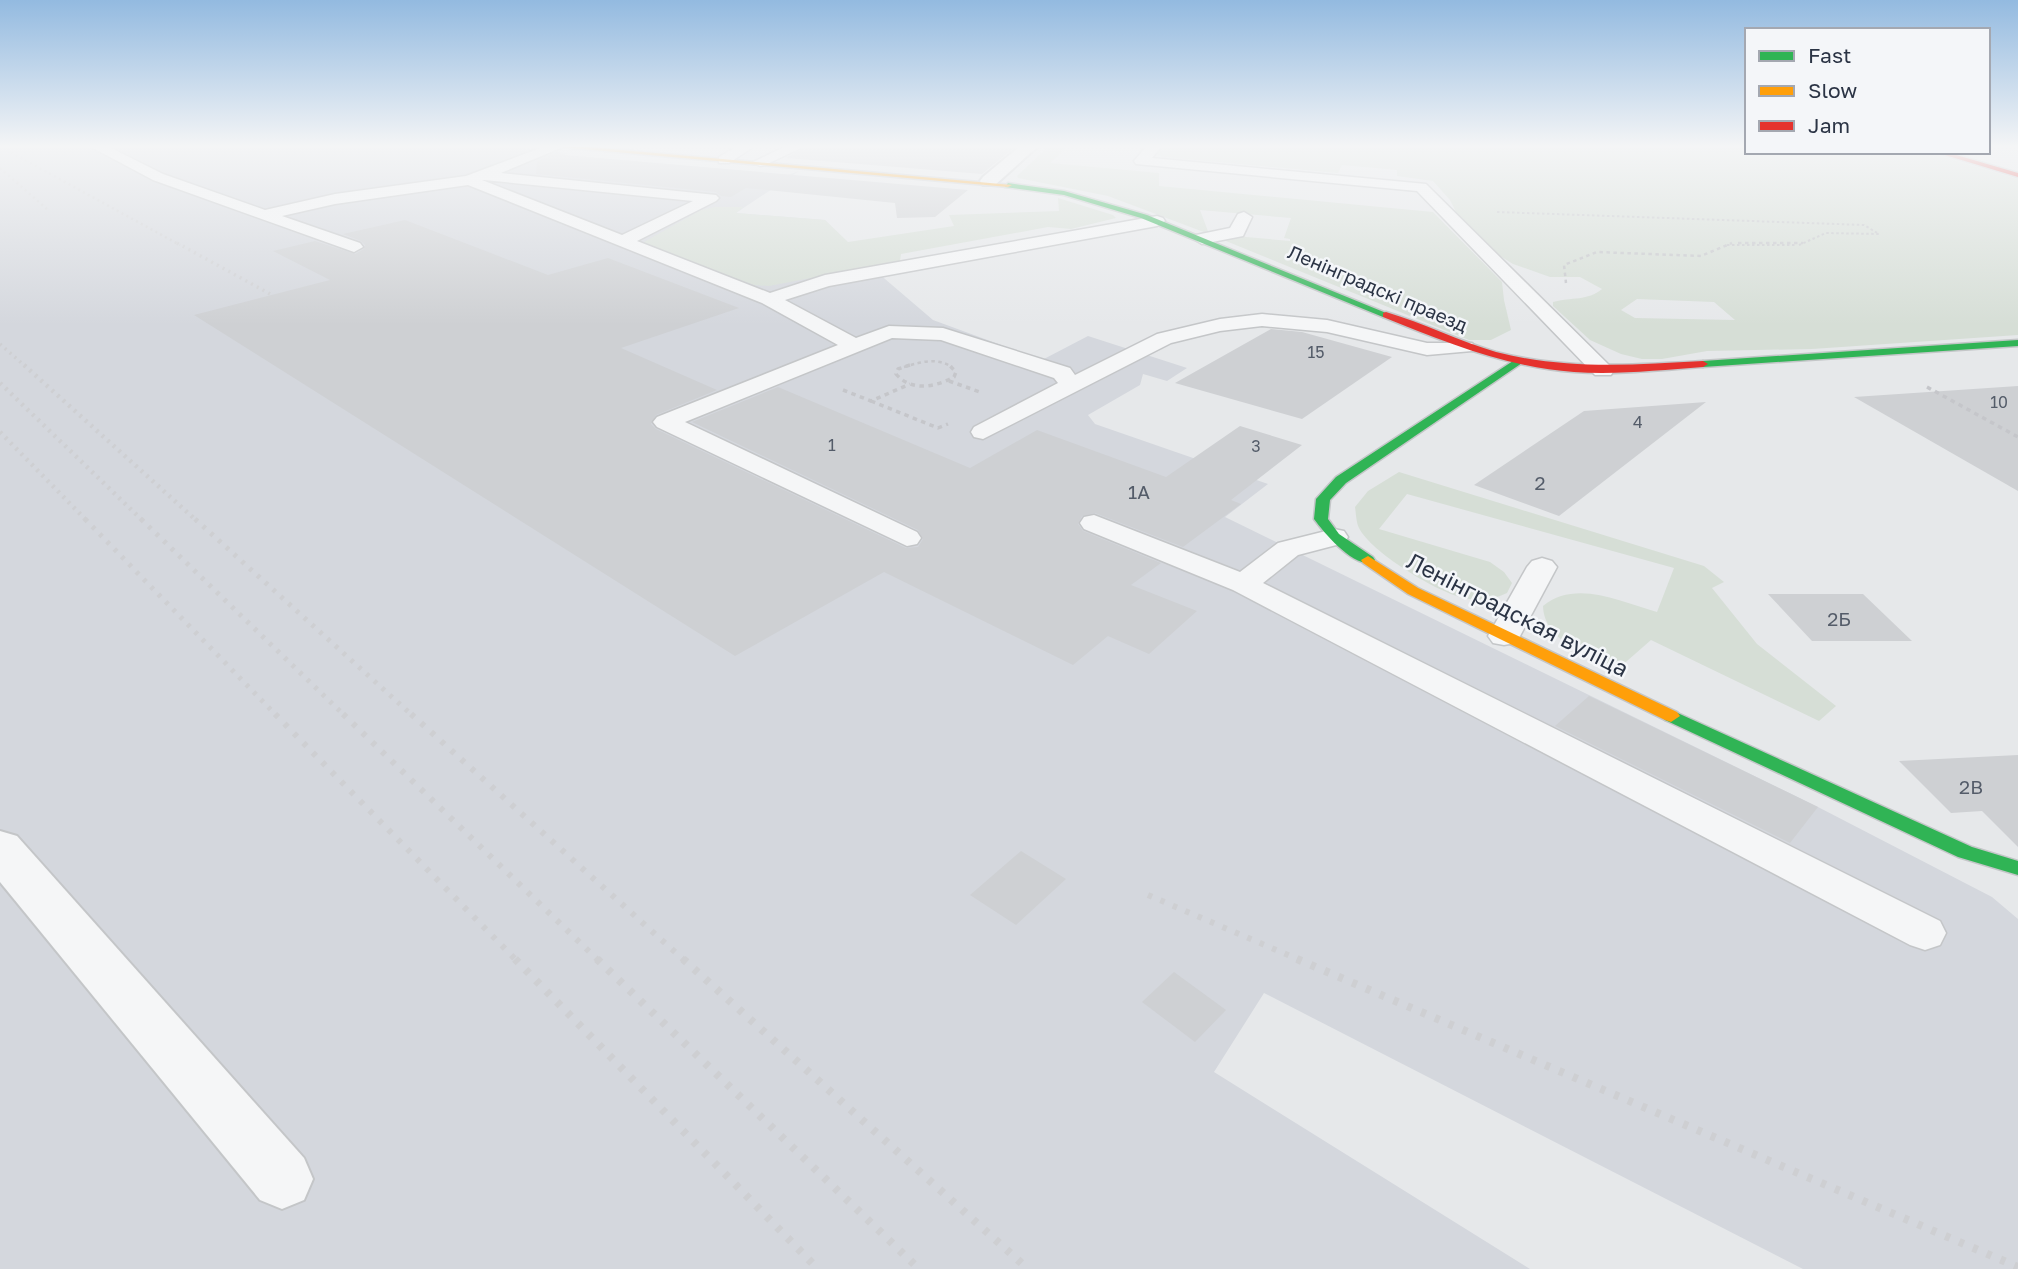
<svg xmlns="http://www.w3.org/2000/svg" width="2018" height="1269" font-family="'Golos Text',sans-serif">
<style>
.built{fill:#d4d7dd}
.green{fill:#d6ded6;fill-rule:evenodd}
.building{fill:#ced0d3}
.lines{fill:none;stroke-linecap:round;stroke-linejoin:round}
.lane-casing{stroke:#c4c6c8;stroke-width:3}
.street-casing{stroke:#c4c6c8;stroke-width:4}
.fast-casing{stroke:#c4c6c8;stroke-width:3}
.slow-casing{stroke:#c4c6c8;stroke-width:3}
.jam-casing{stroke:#c4c6c8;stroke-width:3}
.path-far2{stroke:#c5c6ca;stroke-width:2;stroke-dasharray:2.5 2.5;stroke-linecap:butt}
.path-far1{stroke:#c5c6ca;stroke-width:2.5;stroke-dasharray:3.5 3.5;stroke-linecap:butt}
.path{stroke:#c5c6ca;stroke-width:3.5;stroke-dasharray:4.5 4.5;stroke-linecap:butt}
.lane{fill:#f5f6f7;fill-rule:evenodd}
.street{fill:#f5f6f7;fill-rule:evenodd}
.fast{fill:#30b455;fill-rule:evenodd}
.slow{fill:#ff9f0a;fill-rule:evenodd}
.jam{fill:#e5322d;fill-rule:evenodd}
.rail-far5{stroke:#cecfd2;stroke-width:2.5;stroke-dasharray:2 3.5;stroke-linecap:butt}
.rail-far4{stroke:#cecfd2;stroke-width:3.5;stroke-dasharray:2 4.5;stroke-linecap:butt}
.rail-far3{stroke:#cecfd2;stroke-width:4.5;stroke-dasharray:2.5 5;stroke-linecap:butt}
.rail-far2{stroke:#cecfd2;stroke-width:5;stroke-dasharray:3.5 7;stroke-linecap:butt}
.rail-far1{stroke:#cecfd2;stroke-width:6;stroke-dasharray:4.5 9;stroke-linecap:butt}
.rail{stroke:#cecfd2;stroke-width:8;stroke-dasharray:5 10;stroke-linecap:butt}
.labels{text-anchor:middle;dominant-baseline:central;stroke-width:5;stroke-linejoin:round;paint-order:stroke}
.far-number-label{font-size:16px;fill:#545c69}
.far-street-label{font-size:19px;fill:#2b3445;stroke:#f4f6f9}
.number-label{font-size:19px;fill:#545c69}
.street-label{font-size:23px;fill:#2b3445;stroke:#f4f6f9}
</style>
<rect width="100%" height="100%" fill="#e6e8ea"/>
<polygon class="built" points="0,147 510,147 568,153 564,155 788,175 799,171 736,213 825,220 871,267 933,320 1042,360 1088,336 1187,368 1167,381 1143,374 1140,385 1088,415 1095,424 1268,484 1225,517 1818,807 1992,897 2018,919 2018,1269 1803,1269 1264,993 1214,1072 1530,1269 0,1269"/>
<g class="green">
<polygon points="1048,147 1067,147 1050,163 1159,173 1159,186 1433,212 1502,282 1504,300 1511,330 1491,340 1469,340 1221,239 1235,236 1290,241 1290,239 1284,238 1291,218 1200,210 1209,234 1108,196 1018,178 1017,176"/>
<path d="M1163 147H1747V152H1927L2018 179V335L1812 349 1707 351 1662 359H1642L1621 354 1590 340 1553 306V302C1571 297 1588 301 1602 289L1580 277H1550L1513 264 1497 254 1458 216 1450 200 1433 181 1397 176V170L1342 165 1338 173 1163 157 1156 154ZM1637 299 1714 302 1735 320 1635 318 1621 310Z"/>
<polygon points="1058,198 1113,215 1116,218 1071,229 1048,227 901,254 900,261 769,286 754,285 649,246 644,242 701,210 715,207 743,207 736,213 825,220 848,242 954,226 949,215 1059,211"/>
<path d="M1399 472 1704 566 1724 582 1712 588 1757 644 1836 706 1819 721 1651 640 1619 668C1590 656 1544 642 1543 606 1576 579 1621 602 1657 612L1674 568 1407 494 1379 529 1490 562 1504 572 1512 583 1507 593C1492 600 1476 602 1460 597 1434 590 1371 552 1359 528 1356 522 1356 513 1355 507L1368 491Z"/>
</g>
<g class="building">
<polygon points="805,147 1015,147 982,174 786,158"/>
<polygon points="558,152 563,155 968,190 935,217 897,218 895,203 746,188 731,197 721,196 716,192 536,174 537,161"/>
<polygon points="405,220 548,275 608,258 739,308 621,348 717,390 656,415 651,424 656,429 906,548 918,547 923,539 918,530 692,422 778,387 970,468 1037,430 1166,477 1240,426 1302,445 1231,500 1241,504 1183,547 1095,513 1082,516 1078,524 1083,531 1161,563 1131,585 1197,611 1149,654 1108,636 1073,665 884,572 735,656 194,315 330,280 273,251 315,241 355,254 364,249 365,245 361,241 343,234"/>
<polygon points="1271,329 1302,332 1392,357 1302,419 1175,383"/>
<polygon points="2018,386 2018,491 1854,397"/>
<polygon points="1706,402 1559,516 1474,485 1584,411"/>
<polygon points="1768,594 1863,594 1912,641 1812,641"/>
<polygon points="1589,696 1647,724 1818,807 1790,843 1555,726"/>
<polygon points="2018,755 2018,847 1982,811 1951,813 1899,761"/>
<polygon points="1021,851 1066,879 1016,925 970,895"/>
<polygon points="1174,972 1226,1010 1195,1042 1142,1002"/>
</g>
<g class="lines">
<g class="lane-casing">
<g id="lane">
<path d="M91 147H109L163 174 265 210 335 194 466 176 543 147H563L501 173 716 195 719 198 716 201 637 241 770 293 825 275 1157 216 1163 218 1165 221 1157 226 829 286 785 300 856 338 889 326 943 328 1070 368 1075 375 1157 334 1220 319 1262 314 1327 320 1427 343H1472L1475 347 1472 351 1427 355 1327 332 1262 326 1220 331 1171 343 983 439 974 437 971 432 974 427 1058 383 1054 378 941 340 892 338 685 422 917 532 921 538 917 544 907 546 657 427 653 422 657 417 838 345 762 303 468 185 335 204 282 216 360 243 363 247 354 252 153 180ZM482 180H484L693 201 622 235Z"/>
<polygon points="736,147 753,147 729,163 719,163 719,157"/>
<polygon points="784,147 803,147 765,165 760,166 753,162"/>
<polygon points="1146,147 1161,147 1152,158 1426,184 1614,370 1611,375 1595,375 1417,191 1136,164 1134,161"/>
<polygon points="1244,212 1252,217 1243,236 1202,244 1194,239 1196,235 1230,228 1238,214"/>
<polygon points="1094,515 1240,572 1278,543 1334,529 1344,531 1348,537 1344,543 1298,555 1263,583 1940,921 1946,933 1940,945 1925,950 1910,945 1233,590 1084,529 1080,523 1084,517"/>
<polygon points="1542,558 1552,561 1557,567 1520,636 1515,643 1504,645 1493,643 1488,636 1527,567 1532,561"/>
</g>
</g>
<g class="street-casing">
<g id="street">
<polygon points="1019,147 1037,147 995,185 983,185 980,181 983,177"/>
<polygon points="0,831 17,836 304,1158 313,1179 304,1200 282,1209 260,1200 0,882"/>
</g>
</g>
<g class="fast-casing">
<g id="fast">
<polygon points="1008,183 1064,191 1147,215 1391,315 1383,317 1141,218 1064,195 1005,187"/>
<polygon points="2018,340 2018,346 1703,367 1698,364 1703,361"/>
<path d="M1513 361 1522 363 1346 483 1330 500 1328 519 1339 534 1373 557 1375 560 1373 563C1353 567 1325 534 1314 519L1316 499 1336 477Z"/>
<polygon points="1671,710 1972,847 2018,861 2018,875 1958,857 1665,720 1662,716 1665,712"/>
</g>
</g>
<g class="slow-casing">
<g id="slow">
<polygon points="560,147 589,147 1012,185 1008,187"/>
<polygon points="1368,556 1418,588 1677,712 1680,716 1671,722 1665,720 1408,594 1363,563 1361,560"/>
</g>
</g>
<g class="jam-casing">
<g id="jam">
<polygon points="1935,152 1946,152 2018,173 2018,177"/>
<path d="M1386 312C1423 323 1459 341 1496 352 1566 370 1632 365 1703 361L1708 364 1703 367C1660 370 1617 375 1574 372 1507 367 1444 342 1383 317V313Z"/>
</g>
</g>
<g class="path-far2">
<polyline points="1497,212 1864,225 1879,234 1826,233 1799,245"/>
<polyline points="1727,245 1796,245"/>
</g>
<g class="path-far1">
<polyline points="1738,243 1803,243"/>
<polyline points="1566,283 1564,265 1597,252 1701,256 1732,243"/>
<path d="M904 367C921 362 936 357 952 367"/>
</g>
<g class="path">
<path d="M910 365 898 369 896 374C911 392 936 387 954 377L956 372 949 365"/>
<polyline points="949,381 980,392"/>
<polyline points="1927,387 2018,437"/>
<polyline points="843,390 871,401 910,384"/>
<polyline points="871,401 938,428 948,424"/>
</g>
<use href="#lane" class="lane"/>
<use href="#street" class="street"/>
<use href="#fast" class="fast"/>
<use href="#slow" class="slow"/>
<use href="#jam" class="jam"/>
<g class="rail-far5">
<polyline points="1,147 180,245"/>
<polyline points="0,168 48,210"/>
</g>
<g class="rail-far4">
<polyline points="177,243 272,295"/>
<polyline points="0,344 26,367"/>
</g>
<g class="rail-far3">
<polyline points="24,365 197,521"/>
<polyline points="0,383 143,521"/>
<polyline points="0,432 87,521"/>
</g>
<g class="rail-far2">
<polyline points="85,519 277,716"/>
<polyline points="141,519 345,716"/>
<polyline points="195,519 413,716"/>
</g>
<g class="rail-far1">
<polyline points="275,714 517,961"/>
<polyline points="343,714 599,961"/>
<polyline points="411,714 685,961"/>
<polyline points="1148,895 1302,961"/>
</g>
<g class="rail">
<polyline points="515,959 818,1269"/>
<polyline points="597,959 919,1269"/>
<polyline points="683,959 1028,1269"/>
<polyline points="1297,959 2018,1267"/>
</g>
</g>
<linearGradient id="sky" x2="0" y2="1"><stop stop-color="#93bae0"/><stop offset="0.45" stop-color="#f4f5f6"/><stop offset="1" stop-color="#f4f5f6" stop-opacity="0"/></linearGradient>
<rect width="2018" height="325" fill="url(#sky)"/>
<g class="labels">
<g class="far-number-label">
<text x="1316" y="352">15</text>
<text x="1999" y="402">10</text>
<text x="1638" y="422">4</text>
<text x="832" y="445">1</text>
<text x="1256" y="446">3</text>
</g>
<g class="far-street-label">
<text transform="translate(1378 288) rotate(23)">Ленінградскі праезд</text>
</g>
<g class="number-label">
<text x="1540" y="482">2</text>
<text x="1139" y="491">1А</text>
<text x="1839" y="618">2Б</text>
<text x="1971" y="786">2В</text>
</g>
<g class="street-label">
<text transform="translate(1518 614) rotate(27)">Ленінградская вуліца</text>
</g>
</g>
<rect x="1745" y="28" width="245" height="126" fill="#f4f6f9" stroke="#a4a8b1" stroke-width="2"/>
<rect x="1759" y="51" width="35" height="10" fill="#30b455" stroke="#a4a8b1" stroke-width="2"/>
<text x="1808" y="63" font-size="21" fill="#2b3445">Fast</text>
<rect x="1759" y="86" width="35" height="10" fill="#ff9f0a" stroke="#a4a8b1" stroke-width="2"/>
<text x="1808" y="98" font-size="21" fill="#2b3445">Slow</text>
<rect x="1759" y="121" width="35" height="10" fill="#e5322d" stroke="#a4a8b1" stroke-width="2"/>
<text x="1808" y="133" font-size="21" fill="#2b3445">Jam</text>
</svg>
